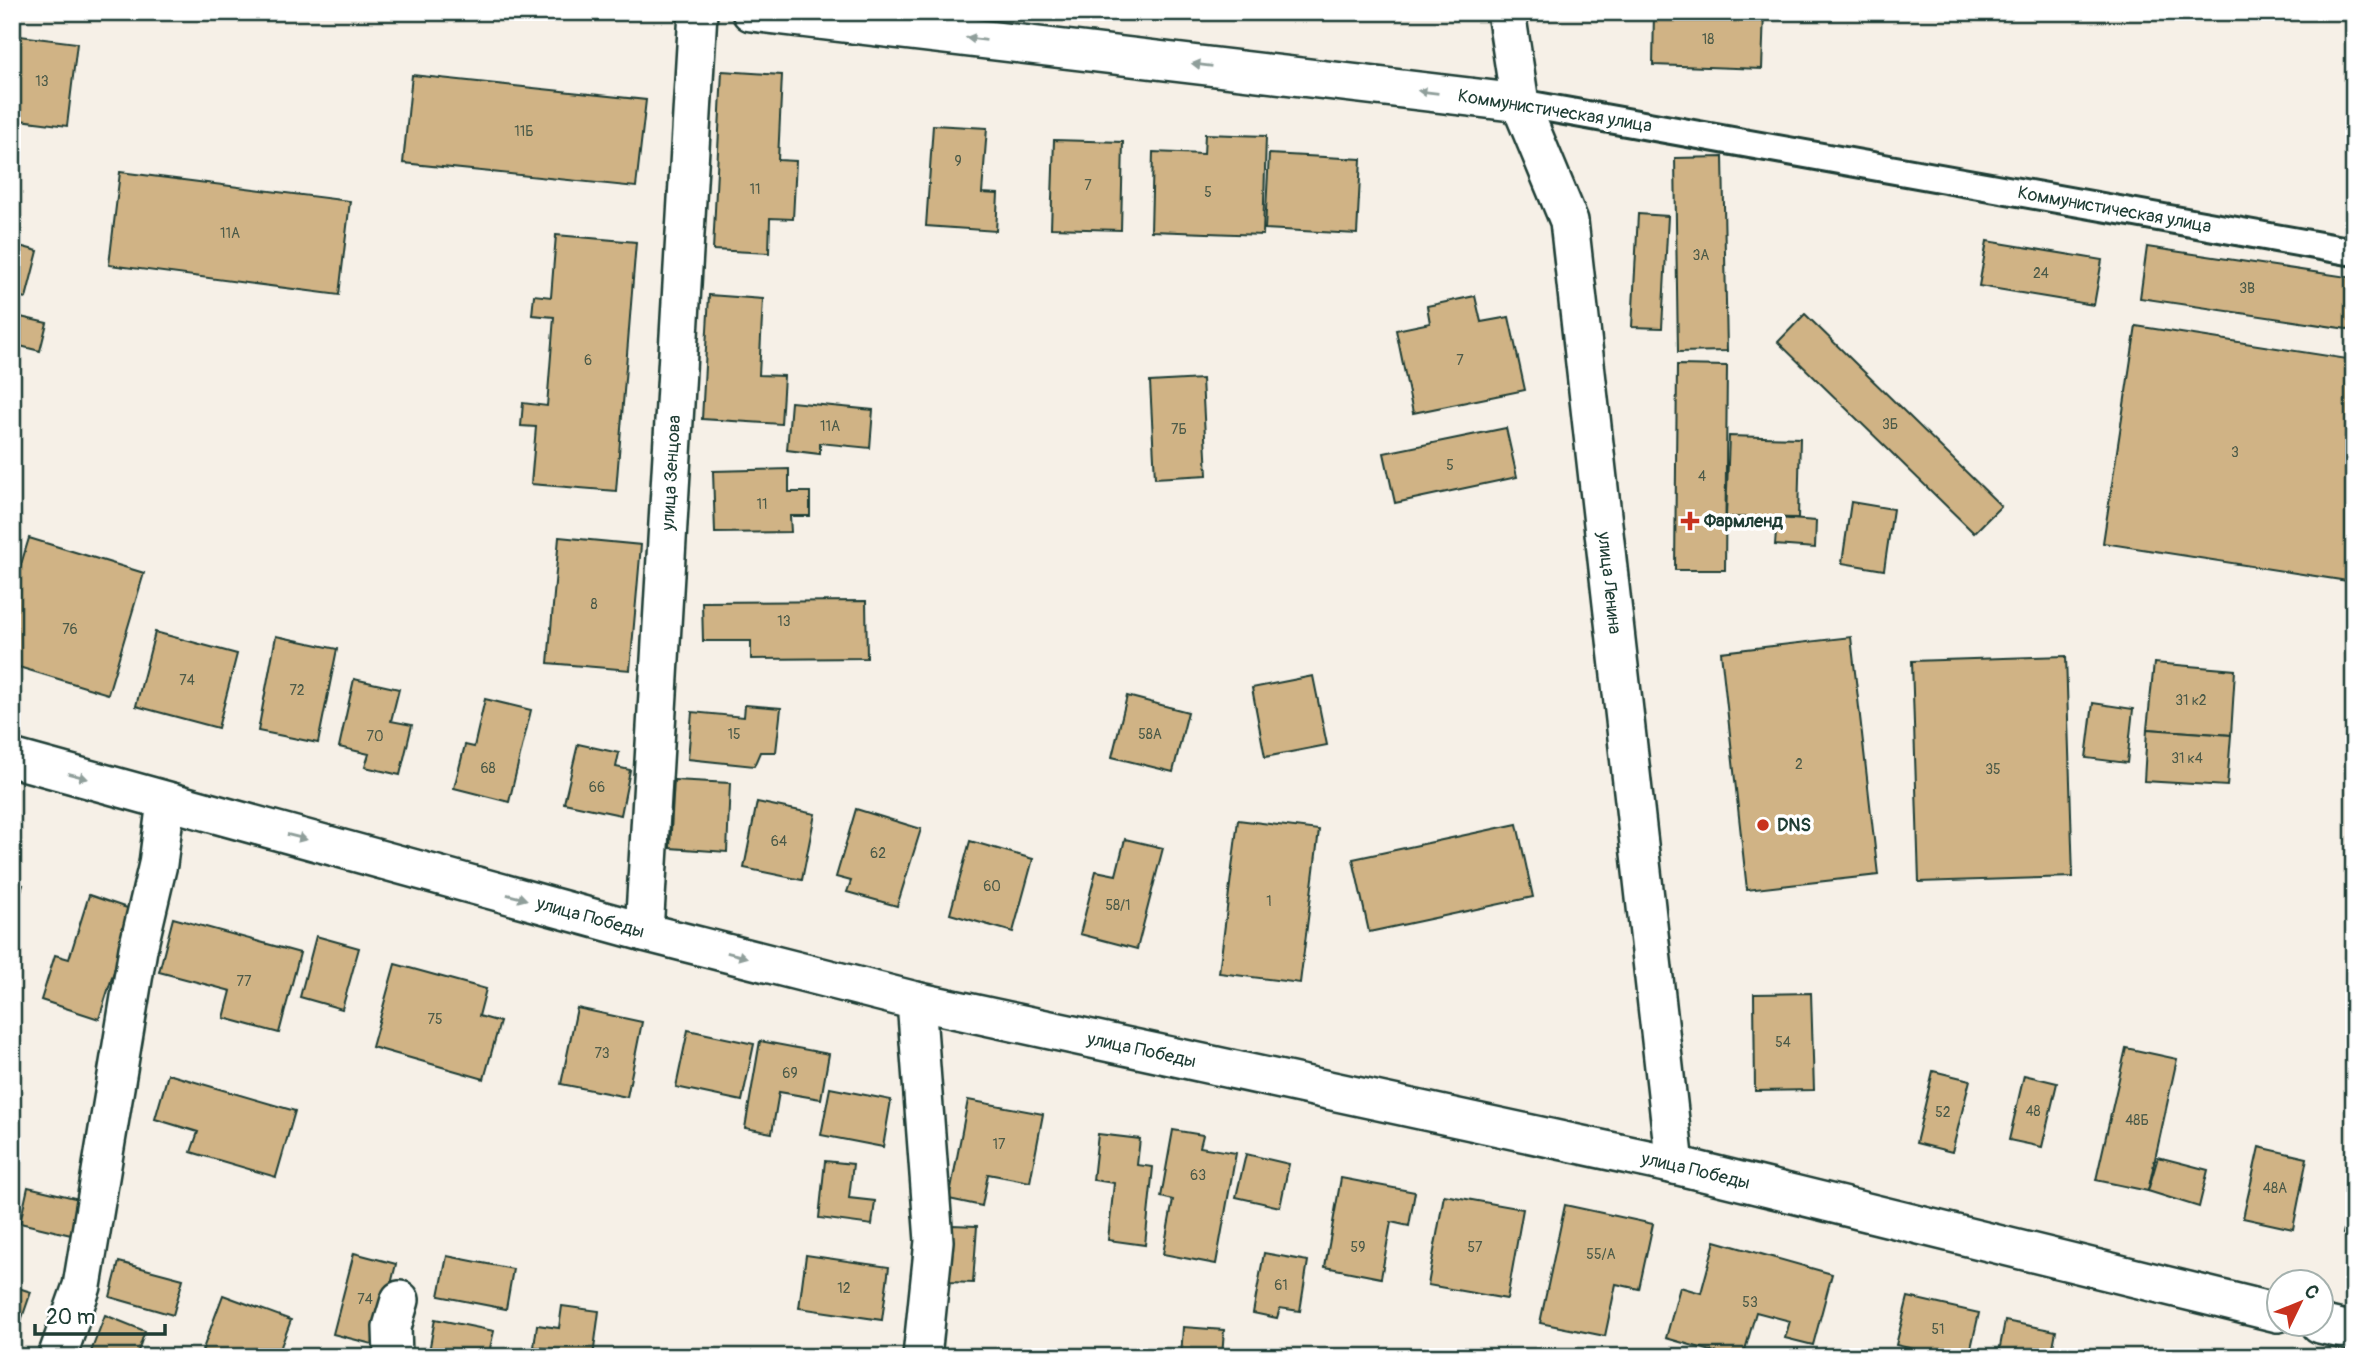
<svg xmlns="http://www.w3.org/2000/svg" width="2366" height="1369" font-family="Pangolin,sans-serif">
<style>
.building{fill:#d0b385;stroke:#1f3d34;stroke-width:2}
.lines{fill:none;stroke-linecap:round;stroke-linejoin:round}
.pedestrian-casing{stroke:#1f3d34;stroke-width:32}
.minor-casing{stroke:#1f3d34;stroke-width:42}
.pedestrian{stroke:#fff;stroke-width:26}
.minor{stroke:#fff;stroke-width:37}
.oneway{fill:#8f9e9a}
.poi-dot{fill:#c8321e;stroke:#fff;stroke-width:2.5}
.labels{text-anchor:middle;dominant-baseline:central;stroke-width:7;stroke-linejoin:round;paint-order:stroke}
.number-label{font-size:14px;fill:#4b5a48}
.street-label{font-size:18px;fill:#1f3d34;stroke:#fff}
.poi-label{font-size:18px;font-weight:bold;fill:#1f3d34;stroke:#fff;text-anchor:start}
</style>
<rect width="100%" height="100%" fill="#f6f0e7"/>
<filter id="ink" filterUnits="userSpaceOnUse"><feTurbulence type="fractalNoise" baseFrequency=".0143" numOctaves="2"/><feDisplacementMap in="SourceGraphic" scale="14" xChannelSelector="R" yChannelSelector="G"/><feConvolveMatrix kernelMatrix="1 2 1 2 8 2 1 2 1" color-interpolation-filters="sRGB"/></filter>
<g filter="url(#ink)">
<g class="building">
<polygon points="1654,12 1764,12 1762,69 1653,65"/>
<polygon points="12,35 77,43 67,126 12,119"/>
<polygon points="722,71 782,75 778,160 796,161 793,219 770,218 769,253 713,250"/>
<polygon points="412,75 646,100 636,187 403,163"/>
<polygon points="933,125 987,128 982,193 998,194 996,231 926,226"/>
<polygon points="1205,134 1266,136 1263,235 1151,231 1153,152 1204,154"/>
<polygon points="1054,140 1123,142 1121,230 1051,228"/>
<polygon points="1269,154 1361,159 1357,234 1265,229"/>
<polygon points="1723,157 1727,351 1678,352 1675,158"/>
<polygon points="120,172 350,201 339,295 109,265"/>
<polygon points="1638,214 1668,216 1662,328 1632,327"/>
<polygon points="556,235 636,242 616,491 531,484 536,427 521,426 523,403 547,406 554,317 532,315 534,295 551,297"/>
<polygon points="1987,241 2102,260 2094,305 1979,286"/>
<polygon points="12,244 38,251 26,298 12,295"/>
<polygon points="2147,247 2354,278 2354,330 2140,298"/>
<polygon points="709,295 763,299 759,375 784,376 781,424 702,419"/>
<polygon points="1475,296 1481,322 1509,317 1525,390 1413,413 1396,330 1430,323 1427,306"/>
<polygon points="1805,314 2001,506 1974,533 1778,342"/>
<polygon points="12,315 47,323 40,351 12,344"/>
<polygon points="2136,326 2354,360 2354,582 2103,543"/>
<polygon points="12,360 20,362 12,391"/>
<polygon points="1677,365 1727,366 1725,570 1675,570"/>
<polygon points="1202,379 1207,475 1155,478 1150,382"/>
<polygon points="791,402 873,410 870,448 820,443 820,454 787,450"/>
<polygon points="1506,428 1517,477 1395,503 1384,453"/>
<polygon points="1729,436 1800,438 1798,518 1726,517"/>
<polygon points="789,469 789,492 810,492 810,516 790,516 791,532 715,533 713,471"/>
<polygon points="1851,502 1893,509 1884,570 1842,563"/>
<polygon points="1777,518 1816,521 1815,548 1775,545"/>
<polygon points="559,537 641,545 630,670 548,663"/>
<polygon points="29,538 144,573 108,694 12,665 12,594"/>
<polygon points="866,601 867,658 751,659 751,641 703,641 702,602"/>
<polygon points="155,632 237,654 218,728 136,706"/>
<polygon points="276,636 337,649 318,743 258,731"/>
<polygon points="1851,637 1878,875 1747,890 1721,652"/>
<polygon points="2066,656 2073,877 1919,882 1912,661"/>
<polygon points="2154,663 2235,670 2231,735 2147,729"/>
<polygon points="1313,676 1327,745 1265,757 1252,688"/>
<polygon points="354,679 399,689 391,721 412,725 400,775 365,767 369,754 339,747"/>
<polygon points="1127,696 1188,712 1173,772 1112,757"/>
<polygon points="485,699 531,710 509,802 454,788 465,745 474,747"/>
<polygon points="2093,703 2133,709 2127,763 2086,758"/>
<polygon points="745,705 781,708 776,752 760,752 754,766 688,759 692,712 744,717"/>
<polygon points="2147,729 2231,735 2227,786 2144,781"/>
<polygon points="578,744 619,753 616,767 630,770 621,815 564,803"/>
<polygon points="674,780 730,783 727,852 670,848"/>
<polygon points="757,802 815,814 802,880 744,868"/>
<polygon points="856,809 921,829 897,906 847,892 851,881 836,877"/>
<polygon points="1238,820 1319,830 1300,983 1219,973"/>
<polygon points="1517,824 1533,897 1369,932 1353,859"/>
<polygon points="1125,839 1163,848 1137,949 1080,934 1096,871 1116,875"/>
<polygon points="970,841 1033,859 1013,932 950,914"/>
<polygon points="12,882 23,885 12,918"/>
<polygon points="89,895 133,910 99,1019 41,1000 55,955 69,959"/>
<polygon points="173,918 300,953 279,1033 224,1018 231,991 159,972"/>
<polygon points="316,936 359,948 342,1009 300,997"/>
<polygon points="395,964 486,989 479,1016 500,1022 484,1079 372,1047"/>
<polygon points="1811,993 1814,1090 1755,1091 1754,994"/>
<polygon points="577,1008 642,1022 627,1097 561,1084"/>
<polygon points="688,1030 754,1044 742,1101 676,1087"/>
<polygon points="760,1041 829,1054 821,1099 779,1092 772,1133 745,1128"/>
<polygon points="2126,1048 2177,1059 2148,1191 2096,1180"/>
<polygon points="1933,1071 1970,1080 1952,1152 1916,1143"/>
<polygon points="168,1074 295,1111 276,1177 191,1152 198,1132 155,1119"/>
<polygon points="2024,1075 2057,1083 2042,1147 2009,1140"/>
<polygon points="830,1088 891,1100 883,1147 821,1135"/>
<polygon points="968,1100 1043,1114 1030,1182 988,1174 982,1206 949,1199"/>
<polygon points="1173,1130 1203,1135 1200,1147 1236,1153 1216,1264 1163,1254 1173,1200 1161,1197"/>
<polygon points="1098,1134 1140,1139 1137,1165 1153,1167 1145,1245 1108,1240 1114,1183 1093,1180"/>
<polygon points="2259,1147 2307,1158 2293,1229 2243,1218"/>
<polygon points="1246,1154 1289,1164 1280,1207 1236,1197"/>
<polygon points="2158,1157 2208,1170 2199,1207 2148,1191"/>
<polygon points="825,1161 853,1164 849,1198 875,1201 872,1225 819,1218"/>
<polygon points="1341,1178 1415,1192 1409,1226 1391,1222 1381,1278 1325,1267"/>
<polygon points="2354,1185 2354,1236 2343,1234"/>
<polygon points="28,1187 79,1199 71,1235 20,1223"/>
<polygon points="1444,1195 1523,1209 1507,1299 1428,1285"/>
<polygon points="1565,1205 1653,1224 1639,1289 1616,1284 1605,1336 1540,1323"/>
<polygon points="952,1225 977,1226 973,1283 948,1282"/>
<polygon points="1715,1241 1832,1274 1813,1345 1785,1338 1790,1321 1756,1312 1743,1357 1732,1357 1666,1338 1680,1287 1701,1293"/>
<polygon points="354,1253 396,1264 376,1345 333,1334"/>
<polygon points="1264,1253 1308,1261 1300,1311 1280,1308 1277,1318 1253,1313"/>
<polygon points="806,1255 889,1267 882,1320 799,1308"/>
<polygon points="447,1256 513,1269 506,1309 439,1296"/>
<polygon points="119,1262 183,1279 173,1315 110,1297"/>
<polygon points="12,1286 31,1292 14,1341 12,1340"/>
<polygon points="223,1295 291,1320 277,1357 200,1357"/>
<polygon points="1908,1297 1979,1313 1969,1357 1936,1357 1936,1354 1896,1345"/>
<polygon points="562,1306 599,1311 593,1357 550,1357 552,1349 534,1347 537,1325 559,1328"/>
<polygon points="105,1315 145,1331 136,1357 89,1357"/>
<polygon points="435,1319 494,1331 488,1357 428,1357"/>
<polygon points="2005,1321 2056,1331 2051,1357 1998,1357"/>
<polygon points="1183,1327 1224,1330 1222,1357 1181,1357"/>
</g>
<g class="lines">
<g class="pedestrian-casing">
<g id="pedestrian">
<path id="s1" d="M1520 103 2354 252"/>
</g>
</g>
<g class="minor-casing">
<g id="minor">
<polyline points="751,12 1520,103"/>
<path id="s2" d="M1506 12 1520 103 1569 221 1675 1165"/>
<path id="s3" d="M12 758 644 932 916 1001 1675 1165 2278 1313"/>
<path id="s4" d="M644 932 698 12"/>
<polyline points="916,1001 934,1241 922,1357"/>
<polyline points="2320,1324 2354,1332"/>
<polyline points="57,1357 82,1286 138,949 158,864 166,801"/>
<polyline points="393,1357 392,1327 400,1300"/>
</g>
</g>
<use href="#pedestrian" class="pedestrian"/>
<use href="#minor" class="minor"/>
</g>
<defs><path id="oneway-solid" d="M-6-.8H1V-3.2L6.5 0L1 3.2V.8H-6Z" transform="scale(1.75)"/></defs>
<g class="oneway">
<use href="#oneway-solid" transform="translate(976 39) rotate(-173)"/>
<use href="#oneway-solid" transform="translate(1202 65) rotate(-173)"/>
<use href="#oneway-solid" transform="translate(1428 92) rotate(-173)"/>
<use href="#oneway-solid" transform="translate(78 776) rotate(15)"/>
<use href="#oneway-solid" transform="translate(297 837) rotate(15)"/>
<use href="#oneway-solid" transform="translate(517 897) rotate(15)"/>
<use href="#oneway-solid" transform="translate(737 955) rotate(14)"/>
</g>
</g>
<g class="poi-dot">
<path d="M1686.5 510.5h7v7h7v7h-7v7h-7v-7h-7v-7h7z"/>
<circle cx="1763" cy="825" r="7"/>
</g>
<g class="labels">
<g class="number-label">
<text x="1708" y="39">18</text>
<text x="42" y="81">13</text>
<text x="524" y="131">11Б</text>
<text x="958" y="161">9</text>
<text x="1088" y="185">7</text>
<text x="755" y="189">11</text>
<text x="1208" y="192">5</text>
<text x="230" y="233">11А</text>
<text x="1701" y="255">3А</text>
<text x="2041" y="273">24</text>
<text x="2247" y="288">3В</text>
<text x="588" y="360">6</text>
<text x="1460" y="360">7</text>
<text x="1890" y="424">3Б</text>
<text x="830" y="426">11А</text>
<text x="1179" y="429">7Б</text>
<text x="2235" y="452">3</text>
<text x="1450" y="465">5</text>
<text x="1702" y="476">4</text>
<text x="762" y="504">11</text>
<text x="594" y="604">8</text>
<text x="784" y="621">13</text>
<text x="70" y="629">76</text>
<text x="187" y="680">74</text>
<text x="297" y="690">72</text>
<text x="2191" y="700">31 к2</text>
<text x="734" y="734">15</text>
<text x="1150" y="734">58А</text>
<text x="375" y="736">70</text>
<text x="2187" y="758">31 к4</text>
<text x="1799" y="764">2</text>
<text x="488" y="768">68</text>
<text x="1993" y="769">35</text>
<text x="597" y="787">66</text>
<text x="779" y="841">64</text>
<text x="878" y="853">62</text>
<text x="992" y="886">60</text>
<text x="1269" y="901">1</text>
<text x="1118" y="905">58/1</text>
<text x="244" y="981">77</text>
<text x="435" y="1019">75</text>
<text x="1783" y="1042">54</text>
<text x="602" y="1053">73</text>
<text x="790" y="1073">69</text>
<text x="2033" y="1111">48</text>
<text x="1943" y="1112">52</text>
<text x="2137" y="1120">48Б</text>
<text x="999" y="1144">17</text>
<text x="1198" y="1175">63</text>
<text x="2275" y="1188">48А</text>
<text x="1358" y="1247">59</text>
<text x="1475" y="1247">57</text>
<text x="1601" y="1254">55/А</text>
<text x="1281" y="1285">61</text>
<text x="844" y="1288">12</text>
<text x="365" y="1299">74</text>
<text x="1750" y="1302">53</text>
<text x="1938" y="1329">51</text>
</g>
<g class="street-label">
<text transform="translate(1555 111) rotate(9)">Коммунистическая улица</text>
<text stroke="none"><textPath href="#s1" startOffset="604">Коммунистическая улица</textPath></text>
<text stroke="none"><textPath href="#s4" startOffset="460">улица Зенцова</textPath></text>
<text stroke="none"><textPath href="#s2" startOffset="584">улица Ленина</textPath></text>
<text stroke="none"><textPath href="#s3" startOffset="600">улица Победы</textPath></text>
<text stroke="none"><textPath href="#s3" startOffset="1167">улица Победы</textPath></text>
<text stroke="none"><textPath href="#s3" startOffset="1734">улица Победы</textPath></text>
</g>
<g class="poi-label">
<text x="1704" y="521">Фармленд</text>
<text x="1777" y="825">DNS</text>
</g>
</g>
<rect width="2366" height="1369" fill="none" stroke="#fff" stroke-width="42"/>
<rect x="21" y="21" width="2324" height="1327" fill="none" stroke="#1f3d34" stroke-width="2.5" filter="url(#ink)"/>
<g transform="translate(2300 1303) rotate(47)"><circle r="33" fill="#ffffff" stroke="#a5b1ae" stroke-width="2"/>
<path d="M0-5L12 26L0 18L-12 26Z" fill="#c8321e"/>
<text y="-10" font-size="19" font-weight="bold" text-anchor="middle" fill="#1f3d34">С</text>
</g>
<path d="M35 1324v10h130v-10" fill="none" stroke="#1f3d34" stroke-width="3.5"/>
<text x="46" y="1324" font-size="21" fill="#1f3d34" stroke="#ffffff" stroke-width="5" paint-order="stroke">20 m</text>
</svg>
